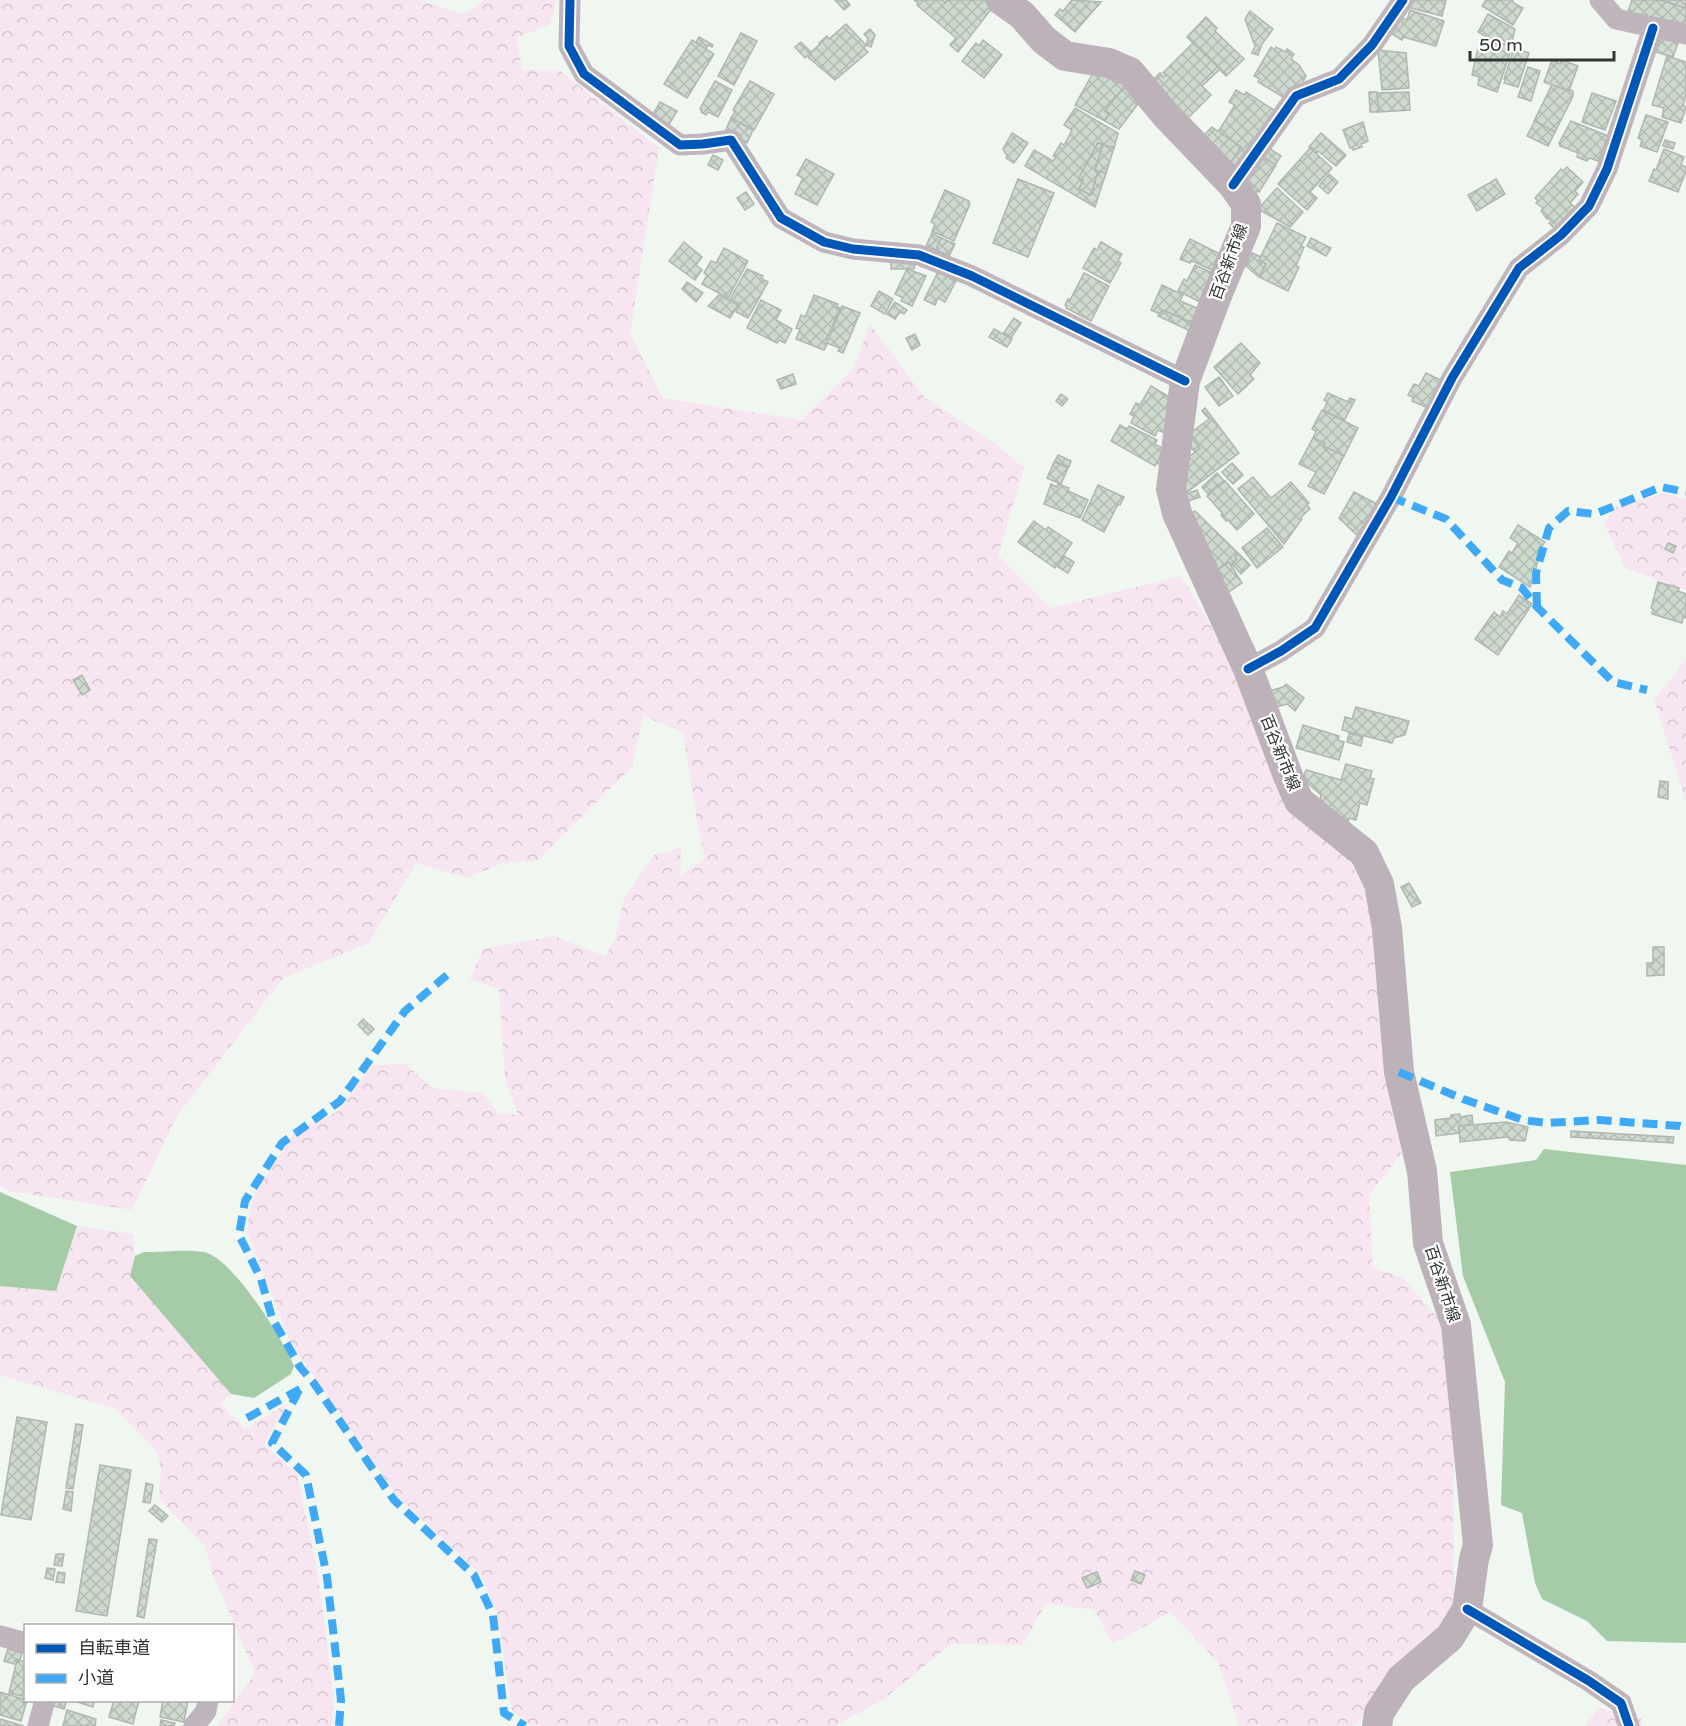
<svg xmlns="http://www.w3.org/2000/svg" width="1686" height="1726" font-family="'Varela Round','Noto Sans JP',sans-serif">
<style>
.forest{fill:url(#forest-crowns)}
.water{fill:#a6cca7}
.building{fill:url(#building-cross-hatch);stroke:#b0b6b0;stroke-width:1.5}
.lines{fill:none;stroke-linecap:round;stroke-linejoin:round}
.minor{stroke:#c0b4bd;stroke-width:21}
.secondary{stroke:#bdb2ba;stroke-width:30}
.quiet{stroke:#3fa9f5;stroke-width:8;stroke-dasharray:15 8;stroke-linecap:butt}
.cycleway-casing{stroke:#fff;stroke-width:13}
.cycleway{stroke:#0057b8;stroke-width:9}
.labels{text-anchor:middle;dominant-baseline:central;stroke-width:4.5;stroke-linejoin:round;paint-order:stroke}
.street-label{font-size:16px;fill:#313631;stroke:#fff}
</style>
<defs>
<pattern id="forest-crowns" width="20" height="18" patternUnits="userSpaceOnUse" patternTransform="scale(1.5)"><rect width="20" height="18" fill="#f8e5f2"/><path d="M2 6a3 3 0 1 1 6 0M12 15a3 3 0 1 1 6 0" fill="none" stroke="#d5c5d0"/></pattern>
<pattern id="building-cross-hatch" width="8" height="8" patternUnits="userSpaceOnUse" patternTransform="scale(1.5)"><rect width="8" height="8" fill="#cedace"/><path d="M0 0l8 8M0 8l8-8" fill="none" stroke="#b1bcb1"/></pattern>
</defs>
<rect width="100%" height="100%" fill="#f0f6f0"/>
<g class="forest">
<polygon points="0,0 419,0 463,14 485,0 556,0 550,25 517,37 522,70 559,70 659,148 630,334 663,398 801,420 854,368 870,324 925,398 993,442 1024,468 998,555 1050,608 1181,576 1245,684 1291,814 1348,857 1371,903 1401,1154 1369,1195 1373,1268 1403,1278 1450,1332 1454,1368 1454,1593 1444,1632 1391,1680 1358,1723 1353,1726 1239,1726 1218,1662 1170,1612 1113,1644 1094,1610 1046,1603 1023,1645 951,1644 884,1699 835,1726 533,1726 512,1711 498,1616 482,1576 398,1497 291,1344 247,1232 251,1201 295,1131 337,1112 372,1065 405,1064 432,1088 483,1093 498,1113 518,1115 505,1078 499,989 470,979 483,949 553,936 605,956 615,939 624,899 654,855 681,848 680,876 705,858 699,833 683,732 643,716 632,767 537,861 503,863 467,878 416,863 369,943 283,978 177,1116 132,1210 9,1191 0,1187"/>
<polygon points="1665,493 1686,499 1686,590 1625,568 1604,523 1615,507"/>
<polygon points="1686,658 1686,802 1654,699 1675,675"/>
<polygon points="77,1226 133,1234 135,1256 130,1276 231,1394 220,1403 245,1429 288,1403 264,1444 297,1473 317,1568 334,1698 332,1726 217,1726 255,1673 212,1572 205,1546 159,1499 161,1467 156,1451 115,1409 0,1375 0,1286 56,1291"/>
<polygon points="1598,1708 1641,1719 1642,1726 1585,1726"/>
</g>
<g class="water">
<polygon points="1544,1149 1686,1165 1686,1643 1607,1641 1587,1621 1542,1599 1535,1583 1522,1513 1501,1505 1505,1382 1463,1276 1450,1172 1536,1160"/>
<polygon points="0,1192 77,1226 56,1291 0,1286"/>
<path d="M144 1252C162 1252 187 1249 204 1252 233 1258 283 1340 294 1366L291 1374 254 1398 231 1394 130 1276 135 1256Z"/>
</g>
<g class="building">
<polygon points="835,0 846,0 850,5 844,10"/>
<polygon points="914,0 942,0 945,2 947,0 988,0 986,2 993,7 958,52 950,45 956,38 917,5 918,3"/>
<polygon points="1072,0 1101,2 1075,32 1055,15 1060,9 1063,11"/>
<polygon points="1409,0 1446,0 1442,16 1407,7"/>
<polygon points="1486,0 1513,0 1512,2 1523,8 1513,25 1482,6"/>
<polygon points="1632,0 1660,0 1686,8 1686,18 1683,29 1628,12"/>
<polygon points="1660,0 1686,0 1686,8"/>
<polygon points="1410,10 1444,21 1436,46 1403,37 1402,40 1389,32 1399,16 1407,20"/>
<polygon points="1250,11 1273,29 1262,44 1258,55 1252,53 1255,46 1245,19"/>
<polygon points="1488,14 1515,29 1511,47 1498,43 1478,32"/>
<polygon points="1206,17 1217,28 1215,31 1244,59 1226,76 1187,37"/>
<polygon points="846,24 866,45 864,48 868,52 835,80 808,57 811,55 810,53 820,44 819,43 827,36 829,39"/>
<polygon points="870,29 875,35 871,47 866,45 868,38 864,34"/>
<polygon points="741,33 757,41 734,85 718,76"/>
<polygon points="699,37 713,45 712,47 708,45 706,49 696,42"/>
<polygon points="1484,38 1512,47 1497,92 1478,85 1479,77 1472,75 1477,52"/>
<polygon points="1660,38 1678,43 1673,57 1656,52"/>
<polygon points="692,40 714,54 687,98 664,84"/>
<polygon points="983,40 1002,55 984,78 962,61 976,43 979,46"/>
<polygon points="801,42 811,52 805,58 795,47"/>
<polygon points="1193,43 1220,69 1202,86 1211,95 1185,121 1149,84 1160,73 1163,77 1166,75 1163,73"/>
<polygon points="1271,47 1275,50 1276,47 1286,52 1287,49 1294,54 1291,59 1299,65 1306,76 1297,93 1288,100 1258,82 1260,79 1254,76"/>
<polygon points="1514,48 1529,53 1518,87 1504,83 1506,79 1504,79"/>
<polygon points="1378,50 1406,53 1409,88 1382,90"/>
<polygon points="1667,56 1686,62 1686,95 1683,105 1686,107 1681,123 1662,117 1664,108 1652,105"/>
<polygon points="1552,60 1560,64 1562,60 1578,66 1569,91 1544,82"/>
<polygon points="1528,67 1540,71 1531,101 1518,97"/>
<polygon points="1093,73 1128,82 1105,111 1109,114 1105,121 1075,105"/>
<polygon points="715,81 732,90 718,117 708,112 706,115 701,112 702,110 700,109"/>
<polygon points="750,81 774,94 754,130 731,118 735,112 733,110"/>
<polygon points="1127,83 1143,97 1119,129 1105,121 1109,114 1105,111"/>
<polygon points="1552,85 1569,91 1569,89 1573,91 1573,96 1555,132 1534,121"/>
<polygon points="1236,90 1244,95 1246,92 1277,112 1239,172 1229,166 1241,147 1218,132 1235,105 1229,102"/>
<polygon points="1369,92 1377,92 1379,112 1370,112"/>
<polygon points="1409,92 1410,110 1379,112 1377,93"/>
<polygon points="1592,93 1616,101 1605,130 1582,122"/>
<polygon points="660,102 677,111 668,126 652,116"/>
<polygon points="1075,108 1118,133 1114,148 1098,143 1079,178 1083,180 1079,189 1091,195 1098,171 1106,173 1095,207 1025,166 1034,150 1053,161 1056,157 1053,156 1061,143 1064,145 1072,130 1064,125"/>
<polygon points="1646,115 1668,122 1657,152 1640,146 1642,140 1638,138"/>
<polygon points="731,118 753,130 747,143 725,132"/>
<polygon points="1535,121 1555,132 1548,146 1527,136"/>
<polygon points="1571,121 1608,136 1598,161 1589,158 1587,161 1577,157 1578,153 1560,146 1559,143"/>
<polygon points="1363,122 1368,141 1361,144 1362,147 1353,150 1352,148 1350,148 1343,130"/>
<polygon points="1212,127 1241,147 1229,165 1201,138"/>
<polygon points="1012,133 1028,143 1014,163 1006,158 1007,156 1003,149"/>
<polygon points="1321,133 1346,155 1336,166 1318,151 1316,154 1309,147"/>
<polygon points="1665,140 1675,143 1673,149 1663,146"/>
<polygon points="1098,143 1103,145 1095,170 1098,171 1091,195 1079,189 1083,180 1079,178"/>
<polygon points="1103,145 1114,148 1106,173 1095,170"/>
<polygon points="1267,147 1281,156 1275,165 1261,156"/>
<polygon points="1310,148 1332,168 1310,192 1317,198 1307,210 1278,184"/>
<polygon points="1664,149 1684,157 1681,165 1686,167 1686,171 1678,192 1649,181 1654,169 1656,170"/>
<polygon points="713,155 723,160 718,170 708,165"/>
<polygon points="1261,156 1276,165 1259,192 1257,191 1255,195 1244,183"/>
<polygon points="806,159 834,174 817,205 795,194 803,178 797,175"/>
<polygon points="1567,167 1583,182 1575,191 1578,194 1570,203 1576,208 1556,230 1549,223 1551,221 1548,218 1547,219 1541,211 1543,208 1536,203 1538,201 1535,198 1561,169 1563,171"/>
<polygon points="1329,174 1338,182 1328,194 1319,186"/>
<polygon points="1018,179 1054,193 1028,257 993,243"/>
<polygon points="1496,179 1505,194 1477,211 1468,195"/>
<polygon points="1277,188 1303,212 1290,227 1258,209"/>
<polygon points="945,190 969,201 968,203 970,204 954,241 932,231 935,224 931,222"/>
<polygon points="746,192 754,204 745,210 737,198"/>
<polygon points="1277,223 1306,237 1301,246 1304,247 1296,266 1299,267 1288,291 1259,277 1266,264 1259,260"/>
<polygon points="932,233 941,238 936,250 926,246"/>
<polygon points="941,238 955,244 949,256 936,250"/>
<polygon points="1311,238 1331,248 1326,256 1307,246"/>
<polygon points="1190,239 1226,257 1219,273 1192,261 1190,263 1180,259"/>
<polygon points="684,242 702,257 696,265 702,270 695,280 669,261"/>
<polygon points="1101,242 1122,254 1118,261 1121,263 1110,283 1083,268 1094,248 1097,250"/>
<polygon points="724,248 748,261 728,298 702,284 707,275 704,273 711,261 716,263"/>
<polygon points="1252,253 1261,257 1259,260 1266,264 1259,277 1246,266"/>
<polygon points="891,262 915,263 914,269 891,269"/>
<polygon points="1195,265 1217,275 1204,304 1178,291 1184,279 1187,281"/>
<polygon points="747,269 763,276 761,278 768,282 748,318 736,312 740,304 730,299"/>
<polygon points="907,269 926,276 912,306 901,301 903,298 895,294"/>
<polygon points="938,272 956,281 945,302 938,298 935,305 924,300"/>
<polygon points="1084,273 1109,286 1091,321 1066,308 1067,306 1065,305 1068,299 1070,300"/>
<polygon points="687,282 703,293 696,302 682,289"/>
<polygon points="1162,285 1183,295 1180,301 1199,309 1193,323 1162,310 1160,314 1151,310"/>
<polygon points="879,291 893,299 885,314 871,306"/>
<polygon points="719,295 738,305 730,318 708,306"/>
<polygon points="814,295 838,304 837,307 840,308 825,343 827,344 824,350 796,339 800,329 796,328 801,315 805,317"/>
<polygon points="761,300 781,310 776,320 792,329 785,343 779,340 777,343 747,328"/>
<polygon points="895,302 907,310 904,314 900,312 895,319 887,314"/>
<polygon points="842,306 860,313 843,353 838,351 840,348 827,343"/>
<polygon points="1162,310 1193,323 1190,331 1158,316"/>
<polygon points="1014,318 1021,323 1011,338 1003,334"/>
<polygon points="994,329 1012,339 1007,347 989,337"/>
<polygon points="915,334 920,345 912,350 906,338"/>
<polygon points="1241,343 1260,363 1250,375 1254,379 1238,394 1214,367"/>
<polygon points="1426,373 1441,380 1428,408 1412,401 1413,397 1408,395 1414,384 1419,386"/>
<polygon points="793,374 796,384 781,389 777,380"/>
<polygon points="1219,377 1233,396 1219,406 1205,387"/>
<polygon points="1151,386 1173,399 1164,433 1158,430 1155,436 1131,423 1134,416 1130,414 1136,403 1140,405"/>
<polygon points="1328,393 1348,402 1350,398 1355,400 1344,421 1324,410 1327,402 1324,400"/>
<polygon points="1061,394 1068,399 1062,406 1056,401"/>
<polygon points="1205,408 1239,453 1186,493 1177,467 1200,448 1189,434 1209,419 1202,411"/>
<polygon points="1322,410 1358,428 1344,456 1323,446 1325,443 1313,438 1316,431 1312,429"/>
<polygon points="1120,425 1127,429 1129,426 1157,440 1155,444 1162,448 1158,464 1156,463 1155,466 1111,441"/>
<polygon points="1190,436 1200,448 1195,452 1185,441"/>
<polygon points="1313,438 1325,443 1323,446 1344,456 1324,494 1308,486 1316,472 1299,464"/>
<polygon points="1058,455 1071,461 1069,467 1055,461"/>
<polygon points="1054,462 1068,468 1061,484 1047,478"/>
<polygon points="1232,463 1243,475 1233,484 1222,472"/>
<polygon points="1217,473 1224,481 1209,492 1210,493 1209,495 1202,487"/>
<polygon points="1253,477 1271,498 1291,482 1309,503 1307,505 1310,509 1301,517 1302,519 1284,544 1238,489"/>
<polygon points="1225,481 1254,514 1237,530 1228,520 1226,521 1221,515 1223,514 1207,496 1217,485 1218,487"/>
<polygon points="1051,484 1057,487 1058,484 1069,488 1068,491 1088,500 1080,518 1044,504"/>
<polygon points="1098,485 1124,497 1120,505 1118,504 1104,532 1082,520"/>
<polygon points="1197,490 1200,497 1174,506 1171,500"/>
<polygon points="1354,492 1379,505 1357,535 1339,518"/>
<polygon points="1195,511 1238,553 1235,557 1237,559 1231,565 1229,562 1207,577 1179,522"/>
<polygon points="1034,521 1046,530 1048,527 1072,543 1055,568 1018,542"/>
<polygon points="1518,525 1545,542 1539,550 1541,551 1530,587 1499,567 1509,551 1512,553 1518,543 1510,538"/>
<polygon points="1267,528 1283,547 1257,568 1242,548"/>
<polygon points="1668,543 1676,546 1673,553 1665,549"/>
<polygon points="1238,553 1250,565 1241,574 1232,564 1237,559 1235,557"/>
<polygon points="1064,556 1074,562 1068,573 1058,567"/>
<polygon points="1229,562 1242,583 1218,599 1205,579"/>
<polygon points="1658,582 1679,588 1678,591 1686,594 1686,618 1683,617 1682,623 1652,614 1653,609 1651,608"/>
<polygon points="1519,595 1532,604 1528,609 1516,600"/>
<polygon points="1516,600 1529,609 1498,655 1475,639 1494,612 1500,617 1503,611 1507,614"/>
<polygon points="82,675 90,690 82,695 73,680"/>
<polygon points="1286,684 1304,698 1295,711 1287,704 1273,708 1269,691 1283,687"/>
<polygon points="1356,707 1409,721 1405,735 1394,738 1392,743 1342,730 1345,717 1352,719"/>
<polygon points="1303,725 1339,736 1338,740 1344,742 1339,760 1296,748"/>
<polygon points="1349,733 1363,737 1361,746 1347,742"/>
<polygon points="1346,764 1372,771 1370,778 1374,779 1367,805 1360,803 1356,820 1349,818 1348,822 1319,804 1321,795 1303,779 1306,770 1341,780"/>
<polygon points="1660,781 1668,782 1668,799 1658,797"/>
<polygon points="1409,883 1421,903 1412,907 1401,887"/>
<polygon points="1653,947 1664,947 1664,975 1647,976 1647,963 1653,963"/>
<polygon points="363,1019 374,1029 368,1035 358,1025"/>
<polygon points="1460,1114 1460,1117 1472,1115 1473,1125 1459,1126 1459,1133 1436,1136 1435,1120 1451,1118 1451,1115"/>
<polygon points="1506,1122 1528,1127 1525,1141 1510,1140 1508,1137 1460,1142 1459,1126"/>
<polygon points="1571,1131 1674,1137 1673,1143 1571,1137"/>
<polygon points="17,1417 47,1422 31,1520 1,1515"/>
<polygon points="76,1424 83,1425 73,1489 66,1488"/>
<polygon points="100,1465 131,1470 107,1616 76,1611"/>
<polygon points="146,1483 153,1485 150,1503 143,1502"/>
<polygon points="66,1491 73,1492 71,1511 63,1509"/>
<polygon points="155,1505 168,1516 162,1522 149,1511"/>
<polygon points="149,1539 157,1540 144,1618 137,1616"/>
<polygon points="56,1554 64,1554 62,1566 54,1565"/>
<polygon points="47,1568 55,1569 53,1580 45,1578"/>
<polygon points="1135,1571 1145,1575 1141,1584 1131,1580"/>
<polygon points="58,1572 65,1573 64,1583 56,1582"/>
<polygon points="1097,1572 1101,1582 1087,1588 1082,1578"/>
<polygon points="8,1649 22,1653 20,1660 16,1659 14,1664 4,1661"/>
<polygon points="17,1660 26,1662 26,1697 9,1693"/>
<polygon points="0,1692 27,1700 21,1721 0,1715"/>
<polygon points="52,1700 67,1700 64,1709 51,1705"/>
<polygon points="71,1700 94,1700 93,1707"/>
<polygon points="114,1700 139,1700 133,1724 109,1717"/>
<polygon points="163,1700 188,1700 184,1722 160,1717"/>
<polygon points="67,1710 96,1719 95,1726 96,1726 63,1726"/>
<polygon points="0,1719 24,1726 0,1726"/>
<polygon points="161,1720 175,1723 174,1726 160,1726"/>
</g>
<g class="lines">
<g class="minor">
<polyline points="570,0 569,46 584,74 680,145 703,144 731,140 781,218 824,242 853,249 919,255 972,276 1185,381"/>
<polyline points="1600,0 1616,19 1686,34"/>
<polyline points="1233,185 1296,96 1339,79 1372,45 1403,0"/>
<polyline points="1248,669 1281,651 1315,628 1391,497 1452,378 1519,268 1561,235 1589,206 1607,169 1653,28"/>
<polyline points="1467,1609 1589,1681 1621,1703 1629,1726"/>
<polyline points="0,1636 26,1643"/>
<polyline points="38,1726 45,1700"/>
<polyline points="194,1726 206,1711 208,1700"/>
</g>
<polyline class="secondary" points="1001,0 1022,15 1044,40 1065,56 1109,63 1130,72 1165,114 1233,185 1246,204 1246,226 1216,298 1185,381 1171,489 1177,513 1248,669 1288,776 1299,801 1364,853 1379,884 1387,928 1399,1072 1422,1171 1428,1243 1456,1325 1478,1545 1474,1559 1467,1609 1450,1637 1401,1679 1379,1713 1377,1726"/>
<g class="quiet">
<polyline points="1391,497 1446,519 1502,580 1522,588 1537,607 1613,682 1647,690"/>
<polyline points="1537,607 1536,573 1549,528 1568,511 1595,514 1661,487 1686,492"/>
<polyline points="447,975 405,1011 340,1101 282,1143 245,1201 239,1235 261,1279 272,1318 300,1367 313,1382 394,1500 474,1575 493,1615 504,1713 525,1726"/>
<polyline points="1399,1072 1463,1099 1523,1120 1546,1123 1599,1120 1680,1126 1686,1128"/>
<polyline points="299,1390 272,1443 306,1475 327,1577 341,1700 339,1726"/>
<polyline points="247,1418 300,1389"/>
</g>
<g class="cycleway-casing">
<g id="cycleway">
<polyline points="570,0 569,46 584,74 680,145 703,144 731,140 781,218 824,242 853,249 919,255 972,276 1185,381"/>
<polyline points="1233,185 1296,96 1339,79 1372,45 1403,0"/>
<polyline points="1248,669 1281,651 1315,628 1391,497 1452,378 1519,268 1561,235 1589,206 1607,169 1653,28"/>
<polyline points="1467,1609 1589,1681 1621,1703 1629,1726"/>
</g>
</g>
<use href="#cycleway" class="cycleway"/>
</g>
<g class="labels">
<g class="street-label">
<text transform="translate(1229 262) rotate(-70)">百谷新市線</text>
<text transform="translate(1280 753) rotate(68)">百谷新市線</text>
<text transform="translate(1442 1284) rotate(72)">百谷新市線</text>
</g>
</g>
<rect x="24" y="1624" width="210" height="78" fill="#ffffff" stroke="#adafad" stroke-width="1.5"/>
<rect x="36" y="1644" width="30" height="9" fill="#0057b8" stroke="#adafad" stroke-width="1.5"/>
<text x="78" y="1654" font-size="18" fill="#313631">自転車道</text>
<rect x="36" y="1674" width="30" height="9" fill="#3fa9f5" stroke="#adafad" stroke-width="1.5"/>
<text x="78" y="1684" font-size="18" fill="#313631">小道</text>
<path d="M1470 51v9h144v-9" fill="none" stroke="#313631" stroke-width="3"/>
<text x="1479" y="51" font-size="18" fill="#313631" stroke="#ffffff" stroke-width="4.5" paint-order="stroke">50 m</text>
</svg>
